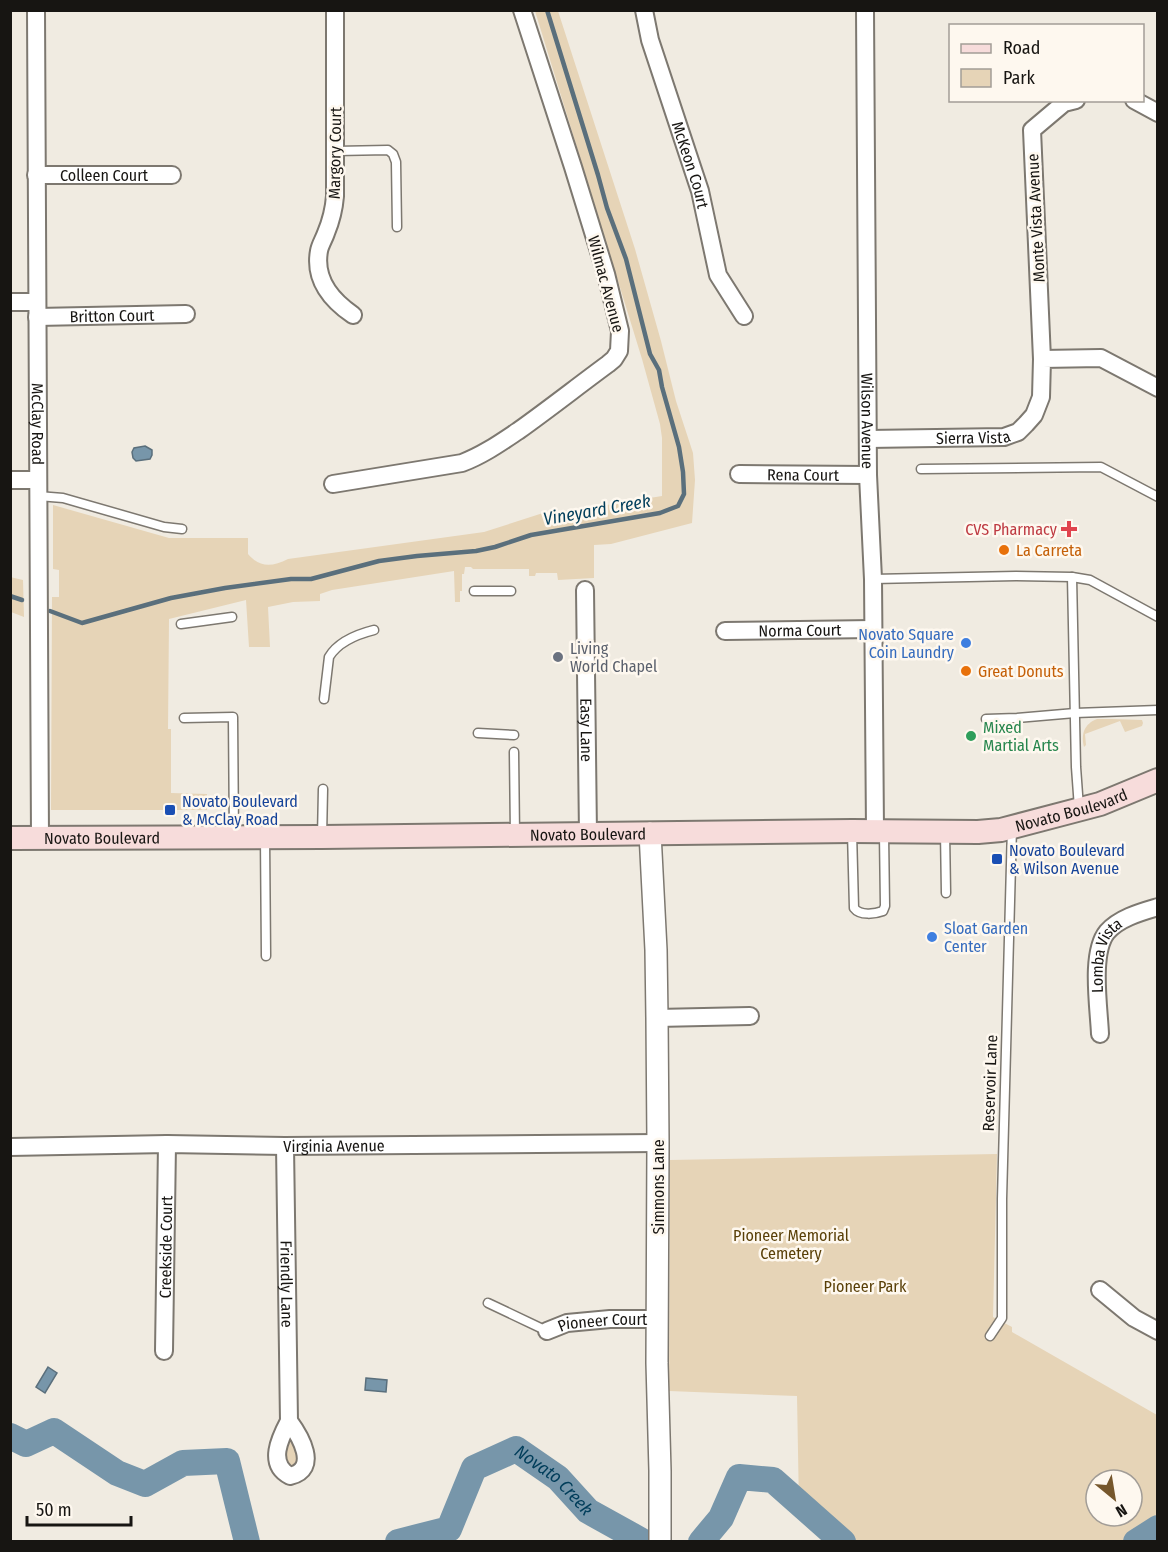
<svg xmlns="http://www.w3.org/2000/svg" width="1168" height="1552" font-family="'Fira Sans Condensed',sans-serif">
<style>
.green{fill:#e6d4b7;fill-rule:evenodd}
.water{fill:#7796aa;stroke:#5a6f7c;stroke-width:1.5}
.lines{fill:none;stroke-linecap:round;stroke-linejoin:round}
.stream{stroke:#5a6f7c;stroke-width:4.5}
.river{stroke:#7796aa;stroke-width:26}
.service-casing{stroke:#7d7870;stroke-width:11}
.minor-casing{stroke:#7d7870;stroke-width:20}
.tertiary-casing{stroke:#7d7870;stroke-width:24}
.secondary-casing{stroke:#7d7870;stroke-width:26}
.service{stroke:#fff;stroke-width:8}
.minor{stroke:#fff;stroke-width:16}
.tertiary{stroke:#fff;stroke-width:21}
.secondary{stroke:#f7dcdb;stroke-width:22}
.health-dot{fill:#e0444e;stroke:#fef8ef;stroke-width:2}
.food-dot{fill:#e8710a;stroke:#fef8ef;stroke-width:2}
.shop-dot{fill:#3f7fe0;stroke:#fef8ef;stroke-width:2}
.worship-dot{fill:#6b7280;stroke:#fef8ef;stroke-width:2}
.leisure-dot{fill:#2e9e5b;stroke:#fef8ef;stroke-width:2}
.transit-dot{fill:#1a4fb4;stroke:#fef8ef;stroke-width:2}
.labels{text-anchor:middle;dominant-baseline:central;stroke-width:5;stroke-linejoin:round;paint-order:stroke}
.street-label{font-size:16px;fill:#171512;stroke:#fef8ef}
.health-label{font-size:16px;fill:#be3a42;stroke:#fef8ef;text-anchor:end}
.food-label{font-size:16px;fill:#c56008;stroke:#fef8ef;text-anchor:start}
.shop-label{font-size:16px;fill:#366cbe;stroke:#fef8ef;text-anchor:end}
.worship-label{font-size:16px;fill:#5b616d;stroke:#fef8ef;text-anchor:start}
.leisure-label{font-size:16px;fill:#27864d;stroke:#fef8ef;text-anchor:start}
.transit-label{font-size:16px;fill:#164399;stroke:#fef8ef;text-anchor:start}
.park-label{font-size:16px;fill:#593f07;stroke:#fef8ef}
.water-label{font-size:18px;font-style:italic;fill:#003d5a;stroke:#fef8ef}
</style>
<rect width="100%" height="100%" fill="#f0ebe1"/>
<g class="green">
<path d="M535 11H558L635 249 661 341 676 401 693 453 695 480 692 523 611 544 594 545V578L558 580 557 573H536L535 576H529V569H473L471 567H465L464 574H462V591H460V602H455L454 571 332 590 320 594V601L293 602 268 607 270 647H249L246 600 169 619 168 729H171V793L207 794V810H51L52 597H59V570L53 569V505L169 538H248V554C260 568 272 567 288 559L484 532 543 513 582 509 662 496V438L660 424 642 359Z"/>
<polygon points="10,577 23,580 24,617 11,612"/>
<path d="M1097 719H1112L1142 720 1143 723 1142 726 1125 732 1120 721 1085 734 1086 745 1084 747C1081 734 1084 724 1097 719Z"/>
<path d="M997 1154 993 1317 1012 1327V1332L1157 1415V1533L1140 1542H847L825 1537 799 1507 797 1396 669 1391 670 1160ZM1096 1480H1132V1516H1096Z"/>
<polygon points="290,1430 300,1461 289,1470 281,1450"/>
</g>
<g class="water">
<polygon points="145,446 152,450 152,455 150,459 136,461 133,458 132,452 134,448"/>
<polygon points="48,1367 57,1373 45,1393 36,1387"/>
<polygon points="366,1378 387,1380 386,1392 365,1390"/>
</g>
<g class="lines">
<g class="stream">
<polyline points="10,596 22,600"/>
<polyline points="50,611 82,623 171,598 225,588 291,579 311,579 379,561 417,556 476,551 495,547 531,535 660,513 678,506 684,494 683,472 679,447 662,387 659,370 650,354 626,259 607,208 598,175 547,10"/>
</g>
<g class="river">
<polyline points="10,1436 26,1444 54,1431 117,1473 145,1484 183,1463 227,1461 247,1542"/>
<path id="s1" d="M398 1542 449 1529 474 1468 516 1449 558 1478 588 1511 642 1541"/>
<polyline points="701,1542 721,1518 739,1477 773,1480 843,1542"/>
<polyline points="1136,1542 1158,1528"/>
</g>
<g class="service-casing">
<g id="service">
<polyline points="336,151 388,150 393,154 396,162 397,227"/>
<polyline points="921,469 1101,467 1158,497"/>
<polyline points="38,496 63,498 164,527 182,529"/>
<polyline points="1072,577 1076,767 1079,808"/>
<polyline points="873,579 1016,576 1072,577 1090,580 1158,617"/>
<polyline points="474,591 511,591"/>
<polyline points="181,624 232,617"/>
<path d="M324 699 329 657C338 642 358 634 374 630"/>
<polyline points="184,718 233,717 234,836"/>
<polyline points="986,719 1017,718 1075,713 1158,710"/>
<polyline points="478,733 514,735"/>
<polyline points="514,752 515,835"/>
<path d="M852 832 854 908C860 916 875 914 883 911L885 906 884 834"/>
<polyline points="945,832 946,893"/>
<polyline points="322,837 323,789"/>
<polyline points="265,838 266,956"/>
<polyline points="488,1303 547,1331"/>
<polyline points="990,1336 1002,1318 1002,1199 1012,827"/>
</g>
</g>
<g class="minor-casing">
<g id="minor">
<path id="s2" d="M36 10 40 839"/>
<path d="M335 10V196C334 209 331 221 326 233 324 239 320 245 319 251 314 279 331 300 353 315"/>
<path id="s3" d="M644 10 650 40 700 191 718 275 744 316"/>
<path id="s4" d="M865 10 868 475 873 579 875 831"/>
<polyline points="1134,100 1158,113"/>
<path id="s5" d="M36 175H172"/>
<polyline points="10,302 37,302"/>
<path id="s6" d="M37 317 186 314"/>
<polyline points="1042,359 1032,130 1064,103 1076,100"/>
<path id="s7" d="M868 439 1004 437 1018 432 1026 424 1034 415 1041 397 1042 359 1101 358 1158 388"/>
<path id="s8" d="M739 474 868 475"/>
<polyline points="10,480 38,480"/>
<path d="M333 484 462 463C483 455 500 443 518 431 549 409 578 386 608 364L614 359 619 351 620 331 606 274 573 167 522 10"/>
<path id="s9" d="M585 590 588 834"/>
<path id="s10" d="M725 631 873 629"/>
<polyline points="657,1018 750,1016"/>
<path id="s11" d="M1100 1034C1099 1008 1090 953 1107 932 1119 918 1141 912 1158 907"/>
<path id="s12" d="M285 1146 289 1421C280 1438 267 1464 290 1476 320 1469 300 1436 289 1421"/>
<path id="s13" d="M10 1147 167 1144 285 1146 658 1143"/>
<polyline points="1100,1290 1134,1318 1158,1331"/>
<path id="s14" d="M547 1331 567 1323 610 1319H658"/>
<path id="s15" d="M164 1351 167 1144"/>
</g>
</g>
<g class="tertiary-casing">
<polyline id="tertiary" points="650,833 656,950 657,1018 658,1143 657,1363 660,1471 660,1542"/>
</g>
<g class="secondary-casing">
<g id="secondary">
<path id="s16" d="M10 838 322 837 852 831 978 832 1001 830 1100 804 1158 780"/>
</g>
</g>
<use href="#service" class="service"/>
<use href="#minor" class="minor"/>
<use href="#tertiary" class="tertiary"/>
<use href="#secondary" class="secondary"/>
</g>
<path class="health-dot" d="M1066 520h6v6h6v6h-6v6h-6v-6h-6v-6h6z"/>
<g class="food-dot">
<circle cx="1004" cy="550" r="6"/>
<circle cx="966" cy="671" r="6"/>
</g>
<g class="shop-dot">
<circle cx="966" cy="643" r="6"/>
<circle cx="932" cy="937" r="6"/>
</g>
<circle class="worship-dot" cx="558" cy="657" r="6"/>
<circle class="leisure-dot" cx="971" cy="736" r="6"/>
<g class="transit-dot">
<rect x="164" y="804" width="12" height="12" rx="3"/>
<rect x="991" y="853" width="12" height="12" rx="3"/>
</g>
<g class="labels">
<g class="street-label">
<text transform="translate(335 153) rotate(-89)">Margory Court</text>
<text stroke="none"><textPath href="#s3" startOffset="162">McKeon Court</textPath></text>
<text stroke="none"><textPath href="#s5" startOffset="68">Colleen Court</textPath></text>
<text transform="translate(1036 218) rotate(-93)">Monte Vista Avenue</text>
<text transform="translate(606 284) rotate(75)">Wilmac Avenue</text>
<text stroke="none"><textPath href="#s6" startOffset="75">Britton Court</textPath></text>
<text stroke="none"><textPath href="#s4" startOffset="411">Wilson Avenue</textPath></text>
<text stroke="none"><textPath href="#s2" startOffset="414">McClay Road</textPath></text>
<text stroke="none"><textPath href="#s7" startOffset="105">Sierra Vista</textPath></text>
<text stroke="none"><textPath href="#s8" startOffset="64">Rena Court</textPath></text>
<text stroke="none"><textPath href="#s10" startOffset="75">Norma Court</textPath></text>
<text stroke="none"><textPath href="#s9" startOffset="140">Easy Lane</textPath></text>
<text stroke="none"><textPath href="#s16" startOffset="1064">Novato Boulevard</textPath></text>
<text stroke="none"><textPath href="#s16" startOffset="578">Novato Boulevard</textPath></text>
<text stroke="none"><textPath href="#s16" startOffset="92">Novato Boulevard</textPath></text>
<text stroke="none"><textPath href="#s11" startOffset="81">Lomba Vista</textPath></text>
<text transform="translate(990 1083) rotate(-88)">Reservoir Lane</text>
<text stroke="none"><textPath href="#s13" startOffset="324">Virginia Avenue</textPath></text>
<text transform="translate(658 1187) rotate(-90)">Simmons Lane</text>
<text stroke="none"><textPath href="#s15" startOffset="104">Creekside Court</textPath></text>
<text stroke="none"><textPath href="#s12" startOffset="138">Friendly Lane</textPath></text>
<text stroke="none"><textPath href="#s14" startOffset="57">Pioneer Court</textPath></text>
</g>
<g class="health-label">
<text x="1057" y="529">CVS Pharmacy</text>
</g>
<g class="food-label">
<text x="1016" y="550">La Carreta</text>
<text x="978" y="671">Great Donuts</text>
</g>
<g class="shop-label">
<text x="954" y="634">Novato Square<tspan x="954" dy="18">Coin Laundry</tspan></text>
<text x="944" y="928" text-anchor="start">Sloat Garden<tspan x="944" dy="18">Center</tspan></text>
</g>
<g class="worship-label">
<text x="570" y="648">Living<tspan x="570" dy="18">World Chapel</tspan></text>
</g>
<g class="leisure-label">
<text x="983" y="727">Mixed<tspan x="983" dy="18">Martial Arts</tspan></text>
</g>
<g class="transit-label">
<text x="182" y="801">Novato Boulevard<tspan x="182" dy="18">&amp; McClay Road</tspan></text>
<text x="1009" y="850">Novato Boulevard<tspan x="1009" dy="18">&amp; Wilson Avenue</tspan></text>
</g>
<g class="park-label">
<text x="791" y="1235">Pioneer Memorial<tspan x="791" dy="18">Cemetery</tspan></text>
<text x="865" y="1286">Pioneer Park</text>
</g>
<g class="water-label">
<text transform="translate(597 510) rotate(-10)">Vineyard Creek</text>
<text stroke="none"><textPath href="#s1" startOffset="214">Novato Creek</textPath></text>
</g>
</g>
<rect width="1168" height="1552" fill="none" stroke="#171512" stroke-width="24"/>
<rect x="949" y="24" width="195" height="78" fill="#fef8ef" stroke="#a29d97" stroke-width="1.5"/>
<rect x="961" y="44" width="30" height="9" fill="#f7dcdb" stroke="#a29d97" stroke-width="1.5"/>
<text x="1003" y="54" font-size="18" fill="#171512">Road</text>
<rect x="961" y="69" width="30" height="18" fill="#e6d4b7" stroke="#a29d97" stroke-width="1.5"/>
<text x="1003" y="84" font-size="18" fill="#171512">Park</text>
<g transform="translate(1114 1498) rotate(150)"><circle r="28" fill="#fef8ef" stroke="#a29d97" stroke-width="1.5"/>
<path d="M0-4.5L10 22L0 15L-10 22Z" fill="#76572c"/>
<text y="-9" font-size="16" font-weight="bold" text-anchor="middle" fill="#171512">N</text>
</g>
<path d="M27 1516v9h104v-9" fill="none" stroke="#171512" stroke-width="3"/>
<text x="36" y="1516" font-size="18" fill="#171512" stroke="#fef8ef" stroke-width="4.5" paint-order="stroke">50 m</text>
</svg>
